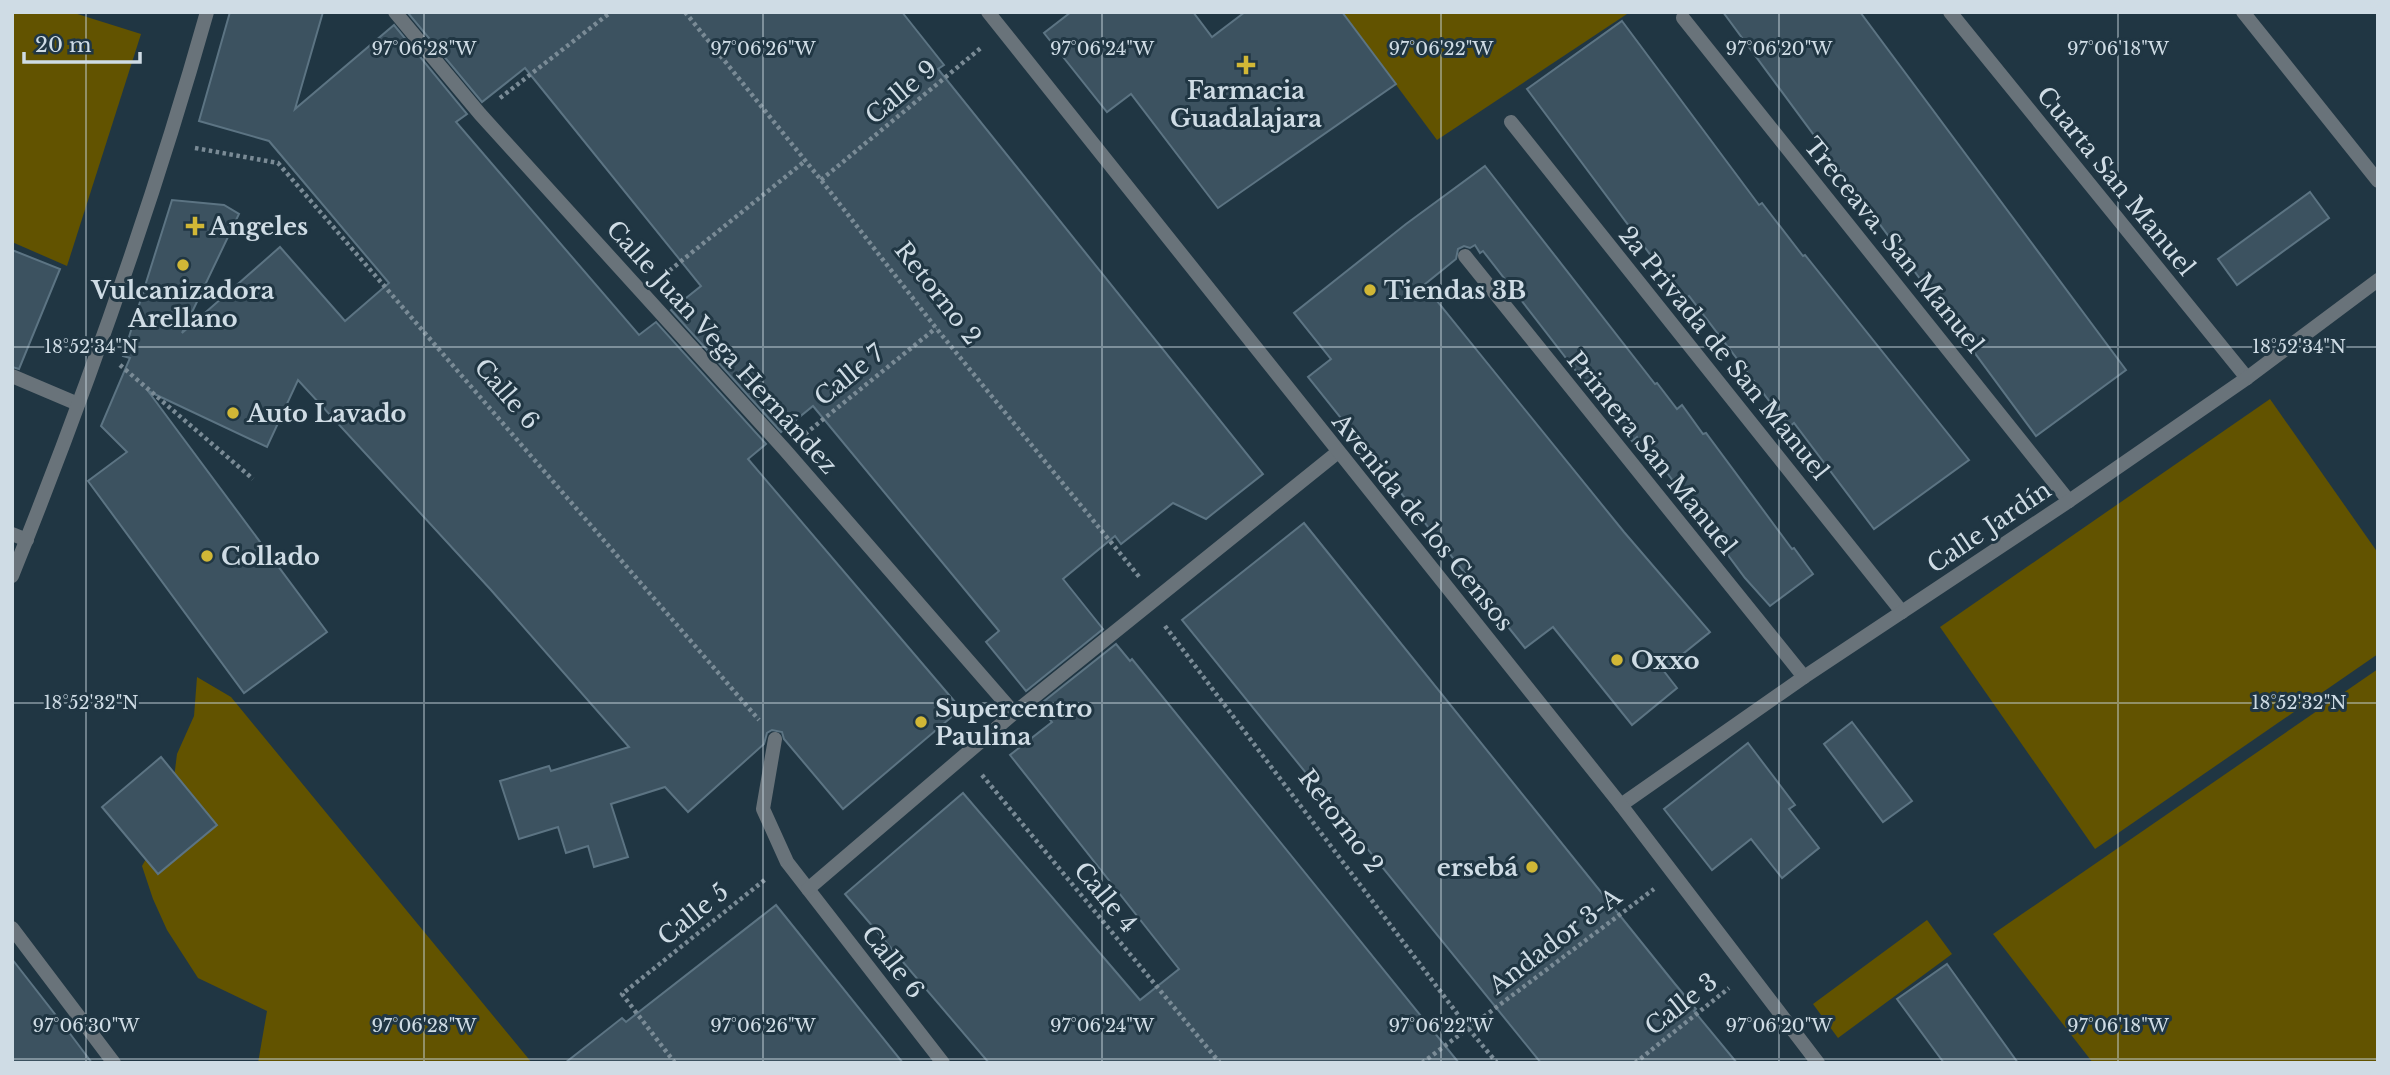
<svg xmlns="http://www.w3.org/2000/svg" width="2390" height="1075" font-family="'Libre Baskerville',serif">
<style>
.green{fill:#625300}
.building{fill:#3c5260;stroke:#5c7483;stroke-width:2}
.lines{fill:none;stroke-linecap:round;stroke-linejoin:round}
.path{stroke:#7a8b96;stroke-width:4.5;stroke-dasharray:3.5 3.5;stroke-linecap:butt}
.service{stroke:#69737a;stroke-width:14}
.minor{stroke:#69737a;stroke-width:14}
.tertiary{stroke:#69737a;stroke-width:14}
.ticks{fill:none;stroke:#cfdce5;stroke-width:2;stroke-opacity:0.45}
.poi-dot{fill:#d1b736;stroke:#203643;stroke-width:2.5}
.labels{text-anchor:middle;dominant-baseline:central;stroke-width:6;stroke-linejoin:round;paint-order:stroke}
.poi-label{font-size:24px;font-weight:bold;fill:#cfdce5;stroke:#203643;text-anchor:start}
.street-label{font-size:24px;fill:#cfdce5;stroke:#203643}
.ticks-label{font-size:18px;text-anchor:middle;fill:#cfdce5;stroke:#203643;stroke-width:6;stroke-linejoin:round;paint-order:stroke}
</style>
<rect width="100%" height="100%" fill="#203643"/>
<g class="green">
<polygon points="12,12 71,12 141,34 67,266 12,242"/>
<polygon points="1342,12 1630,12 1437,140"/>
<polygon points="2270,399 2378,553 2378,654 2095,849 1940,627"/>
<polygon points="2378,669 2378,1063 2093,1063 1993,934"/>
<polygon points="197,677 231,697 532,1063 258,1063 267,1011 198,978 167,930 153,899 142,866 169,818 177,754 194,716"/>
<polygon points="1927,920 1952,954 1838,1038 1813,1004"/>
</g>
<g class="building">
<polygon points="230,12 323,12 295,109 394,25 467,114 456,122 639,335 656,322 766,444 748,459 961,709 843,809 784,739 782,732 772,730 767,733 764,744 688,812 665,787 611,804 628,857 594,867 588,846 566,853 558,827 519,839 500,781 549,766 551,771 629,747 491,590 298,380 267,447 148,391 327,632 244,693 88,481 127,452 101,426 130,358 123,356 172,200 224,205 239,214 182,333 280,247 345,321 389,283 269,141 199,121"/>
<polygon points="902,12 944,65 938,69 1263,474 1206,519 1173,503 1121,544 1115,536 1063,579 1103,629 1026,691 986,642 999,631 813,406 781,432 671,310 701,286 525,68 482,102 408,13"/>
<polygon points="1071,12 1193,12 1212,37 1245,12 1342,12 1396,84 1218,208 1131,94 1107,112 1044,33"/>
<polygon points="1723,12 1860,12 2126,370 2036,436"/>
<polygon points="1622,21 1759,205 1762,203 1803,256 1805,255 1969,460 1874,529 1794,423 1789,427 1689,296 1684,300 1527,89"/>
<polygon points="1485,166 1655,384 1657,383 1677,409 1682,405 1703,434 1706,433 1792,549 1794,548 1813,574 1770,606 1745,578 1659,462 1657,463 1637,437 1632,441 1609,410 1607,411 1483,251 1480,253 1475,245 1470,248 1464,246 1458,249 1456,259 1424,285 1624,532 1710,632 1663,670 1677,688 1632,725 1553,627 1525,648 1308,377 1331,359 1294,313 1406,224"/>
<polygon points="2310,192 2329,218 2237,285 2218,259"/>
<polygon points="12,250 60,269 19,369 12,367"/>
<polygon points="1304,523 1675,984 1696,1009 1694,1011 1737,1063 1541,1063 1182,620"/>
<polygon points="1116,644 1130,661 1132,659 1459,1063 989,1063 845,894 963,793 1140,1000 1179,969 1010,755 1052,722 1038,706"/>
<polygon points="1852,722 1912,801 1883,822 1824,744"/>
<polygon points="1748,743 1795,805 1789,809 1819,848 1782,878 1751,839 1712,870 1664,809"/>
<polygon points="161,757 217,825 158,874 102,807"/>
<polygon points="776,905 903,1063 565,1063 622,1018 626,1022"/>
<polygon points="12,959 65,1027 92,1063 12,1063"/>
<polygon points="1947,964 2018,1063 1944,1063 1897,999"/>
</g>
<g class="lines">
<g class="path">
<polyline points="685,12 821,180 936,328 1141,579"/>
<polyline points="500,98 611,12"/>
<polyline points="195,148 278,163 759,720"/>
<polyline points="821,180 982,47"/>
<polyline points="664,275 805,161"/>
<polyline points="120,365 253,479"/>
<polyline points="805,434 936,328"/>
<polyline points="1165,626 1468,1028 1497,1063"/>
<polyline points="982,775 1220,1063"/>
<polyline points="675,1063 622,994 767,878"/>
<polyline points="1422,1063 1654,889"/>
<polyline points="1635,1063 1729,988"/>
</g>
<polyline class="service" points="12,534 27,540"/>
<g class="minor">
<polyline points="395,12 480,114 785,450 1014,713"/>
<polyline points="1950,12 2247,378"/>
<polyline points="2243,12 2378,181"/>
<polyline points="1683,18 2069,501"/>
<polyline points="1511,122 1902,612"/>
<polyline points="1465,256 1804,677"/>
<polyline points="12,376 78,404"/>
<polyline points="775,739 763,809 787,862 943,1063"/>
<polyline points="1621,805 1804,677 2069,501 2247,378 2378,280"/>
<polyline points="808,889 1014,713 1338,452"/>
<polyline points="12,928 114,1063"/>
</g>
<g class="tertiary">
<polyline points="988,12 1621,805 1818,1063"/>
<path d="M12 576C86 392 153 203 207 12"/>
</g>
</g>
<path class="ticks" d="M86 12V1063M424 12V1063M763 12V1063M1102 12V1063M1441 12V1063M1779 12V1063M2118 12V1063M12 347H2378M12 703H2378M12 1059H2378"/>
<g class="poi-dot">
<path d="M1242.5 54.5h7v7h7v7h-7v7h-7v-7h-7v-7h7z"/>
<path d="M191.5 215.5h7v7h7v7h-7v7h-7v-7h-7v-7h7z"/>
<circle cx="183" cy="265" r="7"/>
<circle cx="1370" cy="290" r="7"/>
<circle cx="233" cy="413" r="7"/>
<circle cx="207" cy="556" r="7"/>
<circle cx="1617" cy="660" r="7"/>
<circle cx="921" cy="722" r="7"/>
<circle cx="1532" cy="867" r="7"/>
</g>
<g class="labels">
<g class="poi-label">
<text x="1246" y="90" text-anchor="middle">Farmacia<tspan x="1246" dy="28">Guadalajara</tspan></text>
<text x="209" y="226">Angeles</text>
<text x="183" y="290" text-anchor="middle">Vulcanizadora<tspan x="183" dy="28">Arellano</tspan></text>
<text x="1384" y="290">Tiendas 3B</text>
<text x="247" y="413">Auto Lavado</text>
<text x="221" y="556">Collado</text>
<text x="1631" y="660">Oxxo</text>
<text x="935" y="708">Supercentro<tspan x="935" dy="28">Paulina</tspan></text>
<text x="1518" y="867" text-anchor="end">ersebá</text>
</g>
<g class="street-label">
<text transform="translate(901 92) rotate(-40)">Calle 9</text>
<text transform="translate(2116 181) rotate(51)">Cuarta San Manuel</text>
<text transform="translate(1894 245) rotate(51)">Treceava. San Manuel</text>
<text transform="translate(938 293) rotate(52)">Retorno 2</text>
<text transform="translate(722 347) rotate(48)">Calle Juan Vega Hernández</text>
<text transform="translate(1724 353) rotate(51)">2a Privada de San Manuel</text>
<text transform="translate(849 375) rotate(-39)">Calle 7</text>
<text transform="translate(507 394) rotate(49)">Calle 6</text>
<text transform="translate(1652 453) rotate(51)">Primera San Manuel</text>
<text transform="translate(1423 522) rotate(51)">Avenida de los Censos</text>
<text transform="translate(1989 527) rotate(-34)">Calle Jardín</text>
<text transform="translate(1341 821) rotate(53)">Retorno 2</text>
<text transform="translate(1106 897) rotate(50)">Calle 4</text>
<text transform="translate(693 914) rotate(-39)">Calle 5</text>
<text transform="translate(1555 941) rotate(-37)">Andador 3-A</text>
<text transform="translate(893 962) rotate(52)">Calle 6</text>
<text transform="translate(1681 1004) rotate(-38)">Calle 3</text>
</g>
</g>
<g class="ticks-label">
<text x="424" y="55">97°06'28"W</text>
<text x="763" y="55">97°06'26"W</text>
<text x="1102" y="55">97°06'24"W</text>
<text x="1441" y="55">97°06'22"W</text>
<text x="1779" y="55">97°06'20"W</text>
<text x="2118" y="55">97°06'18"W</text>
<text x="91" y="353">18°52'34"N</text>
<text x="2299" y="353">18°52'34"N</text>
<text x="91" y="709">18°52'32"N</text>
<text x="2299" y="709">18°52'32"N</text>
<text x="86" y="1032">97°06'30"W</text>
<text x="424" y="1032">97°06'28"W</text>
<text x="763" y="1032">97°06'26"W</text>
<text x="1102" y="1032">97°06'24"W</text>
<text x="1441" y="1032">97°06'22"W</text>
<text x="1779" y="1032">97°06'20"W</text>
<text x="2118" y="1032">97°06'18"W</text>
</g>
<rect width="2390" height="1075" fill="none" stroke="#cfdce5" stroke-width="28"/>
<path d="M24 52v10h116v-10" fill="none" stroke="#cfdce5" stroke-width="3.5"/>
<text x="35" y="52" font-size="21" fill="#cfdce5" stroke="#203643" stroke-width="5" paint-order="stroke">20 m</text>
</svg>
